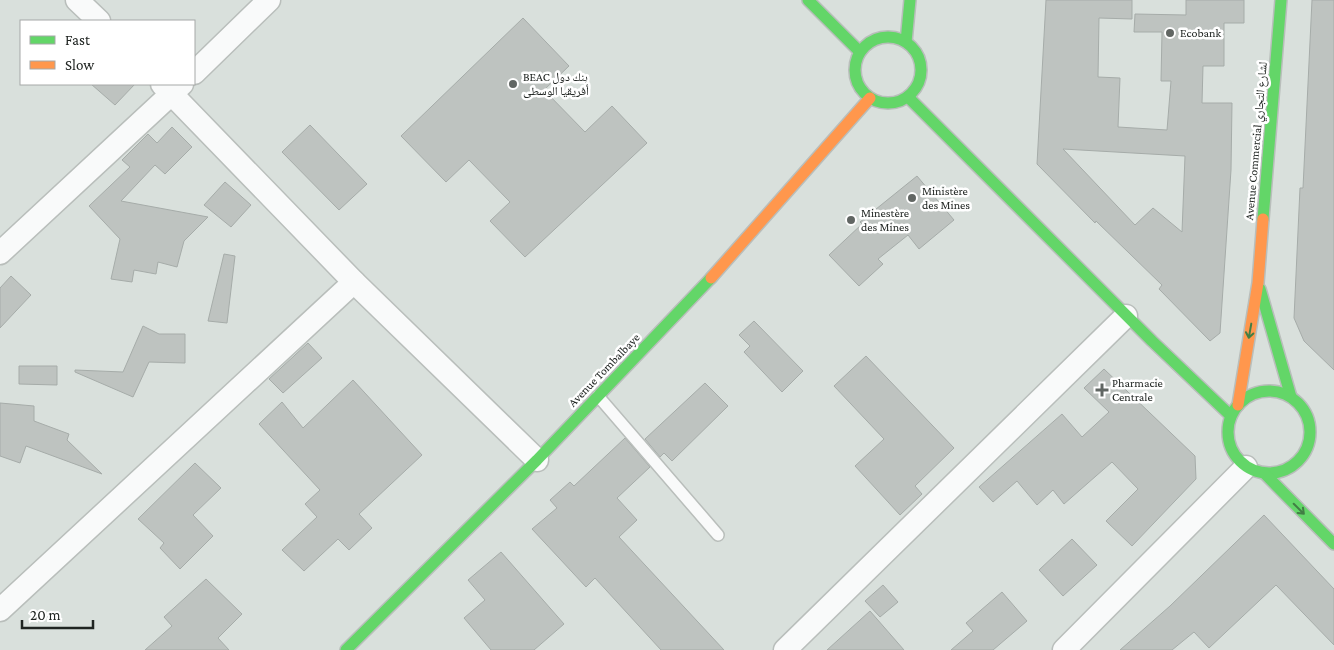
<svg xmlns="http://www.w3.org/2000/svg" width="1334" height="650" font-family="'Crimson Pro','Noto Naskh Arabic',serif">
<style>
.building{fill:#bec3c0;stroke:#a6aca9;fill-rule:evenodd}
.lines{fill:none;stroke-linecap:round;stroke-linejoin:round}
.lane-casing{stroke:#b9bebb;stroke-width:14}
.street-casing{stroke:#b9bebb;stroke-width:25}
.fast-casing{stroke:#b9bebb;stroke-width:14}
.slow-casing{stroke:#b9bebb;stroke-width:14}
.lane{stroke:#f9fafa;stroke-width:11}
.street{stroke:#f9fafa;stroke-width:22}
.fast{stroke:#63d668;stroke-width:11}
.slow{stroke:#ff974d;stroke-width:11}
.oneway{stroke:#427e45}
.poi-dot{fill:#616663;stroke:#fff;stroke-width:2}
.labels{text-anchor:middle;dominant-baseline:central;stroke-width:5;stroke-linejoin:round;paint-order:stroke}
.poi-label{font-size:12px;fill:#202522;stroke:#fff;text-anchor:start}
.street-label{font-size:12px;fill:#202522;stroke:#fff}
</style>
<rect width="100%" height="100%" fill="#d9e0dc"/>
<g class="building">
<path d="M1046 0H1132V19L1099 18 1098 77 1120 78 1118 127 1167 130 1171 81H1161L1162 32H1134L1135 14 1186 15V0H1244V23H1224V66H1203L1202 103H1232L1231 170 1220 333 1210 341 1159 289 1162 285 1096 221 1095 223 1037 164ZM1063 149 1185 156 1182 232 1153 208 1135 225Z"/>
<polygon points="1312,0 1334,0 1334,370 1304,341 1294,318 1300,188 1303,188"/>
<polygon points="523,18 569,66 544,90 585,132 612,106 647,143 525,257 490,221 510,202 469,160 446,182 401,136"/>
<polygon points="91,84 135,84 115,105"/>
<polygon points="310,125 367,184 339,210 282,152"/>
<polygon points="172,127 192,147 165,174 155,165 121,201 208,217 184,241 177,267 158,262 156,274 134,270 132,282 111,279 120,239 89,206 130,167 122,160 148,134 157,143"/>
<polygon points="917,176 954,220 919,249 908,235 878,259 883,264 859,286 829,255 862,224 860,222"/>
<polygon points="225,182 251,205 231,227 204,205"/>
<polygon points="224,254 235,256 227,323 208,321"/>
<polygon points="11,276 31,295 0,328 0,288"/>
<polygon points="754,321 803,371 782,392 744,352 750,346 739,335"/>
<polygon points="143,326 159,334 185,334 185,363 149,362 133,397 75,372 75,370 123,372"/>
<polygon points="308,343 322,358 283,393 269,379"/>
<polygon points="866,356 954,448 915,486 922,494 900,515 855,466 884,439 834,386"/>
<polygon points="19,366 57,366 57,385 19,384"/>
<polygon points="1104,369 1195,456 1196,479 1132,546 1106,521 1138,489 1112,462 1064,504 1053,490 1037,505 1017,481 993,502 979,487 1062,414 1082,437 1109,412 1084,388"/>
<polygon points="353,380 422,455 359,514 372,528 349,550 338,539 304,571 282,550 317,517 305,504 320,490 259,424 282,402 303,428"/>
<polygon points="705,383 728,406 672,461 664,453 660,457 645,439"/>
<polygon points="0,403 34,406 34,421 69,434 67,440 102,474 26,446 20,463 0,456"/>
<polygon points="625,438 650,467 617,498 637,520 619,537 724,650 661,650 595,578 586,587 532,529 557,508 550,500 570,482 574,486"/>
<polygon points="195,463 221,488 193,515 213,536 180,569 160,548 164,543 138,519"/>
<polygon points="1264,515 1334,589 1334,645 1276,585 1209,648 1194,632 1172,650 1120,650 1170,606"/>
<polygon points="1072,539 1097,565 1063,596 1039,570"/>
<polygon points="501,552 564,624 534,650 491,650 464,618 485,600 468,580"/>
<polygon points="206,579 242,614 218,638 229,650 145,650 172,626 164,617"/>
<polygon points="883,585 898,602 880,617 865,601"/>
<polygon points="1002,592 1027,621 993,650 951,650 973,631 966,623"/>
<polygon points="870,611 904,650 827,650"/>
</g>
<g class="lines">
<g class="lane-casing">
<polyline id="lane" points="598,396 718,535"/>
</g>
<g class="street-casing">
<g id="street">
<polyline points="77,0 99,21"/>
<polyline points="194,73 269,0"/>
<polyline points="162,84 354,282 537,460"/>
<polyline points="0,253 182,84"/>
<polyline points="0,610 354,282"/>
<polyline points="785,650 1126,316"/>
<polyline points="1064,650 1246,467"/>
</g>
</g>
<g class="fast-casing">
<g id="fast">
<polyline points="808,0 860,52"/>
<circle cx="888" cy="70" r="33"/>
<polyline points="906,42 910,0"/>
<polyline points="908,97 1152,341 1231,416"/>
<polyline points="1263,219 1281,0"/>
<polyline points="1260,289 1291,397"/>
<circle cx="1269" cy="432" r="41"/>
<polyline points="1265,474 1334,544"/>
<polyline points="346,650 537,460 711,278"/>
</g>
</g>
<g class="slow-casing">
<g id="slow">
<polyline points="711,278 870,98"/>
<polyline points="1238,405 1258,283 1263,219"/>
</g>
</g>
<use href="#lane" class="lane"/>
<use href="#street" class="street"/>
<use href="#fast" class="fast"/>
<use href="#slow" class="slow"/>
</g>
<defs><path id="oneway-shaft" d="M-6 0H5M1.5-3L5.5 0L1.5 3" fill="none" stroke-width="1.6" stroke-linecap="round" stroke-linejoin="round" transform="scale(1.25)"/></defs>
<g class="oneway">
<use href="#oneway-shaft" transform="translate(1250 331) rotate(100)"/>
<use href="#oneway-shaft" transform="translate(1299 509) rotate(45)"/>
</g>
<g class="poi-dot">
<circle cx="1170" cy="33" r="5"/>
<circle cx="513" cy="84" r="5"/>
<circle cx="912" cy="198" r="5"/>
<circle cx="851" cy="220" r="5"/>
<path d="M1099.5 382.5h5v5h5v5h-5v5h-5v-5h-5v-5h5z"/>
</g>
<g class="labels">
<g class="poi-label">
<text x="1180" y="33">Ecobank</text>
<text x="523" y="77">BEAC بنك دول<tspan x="523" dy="14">أفريقيا الوسطى</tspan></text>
<text x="922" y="191">Ministère<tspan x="922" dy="14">des Mines</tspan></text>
<text x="861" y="213">Minestère<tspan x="861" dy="14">des Mines</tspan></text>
<text x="1112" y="383">Pharmacie<tspan x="1112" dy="14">Centrale</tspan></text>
</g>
<g class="street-label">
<text transform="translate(1256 141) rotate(-85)">Avenue Commercial لشارع التجاري</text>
<text transform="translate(604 370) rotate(-46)">Avenue Tombalbaye</text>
</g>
</g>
<rect x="20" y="20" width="175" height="65" fill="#ffffff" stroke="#a6a8a7"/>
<rect x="30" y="36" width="25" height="8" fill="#63d668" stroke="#a6a8a7"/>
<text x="65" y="45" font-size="15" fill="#202522">Fast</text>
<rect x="30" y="61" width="25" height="8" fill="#ff974d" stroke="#a6a8a7"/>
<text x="65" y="70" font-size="15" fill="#202522">Slow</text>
<path d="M22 620v8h71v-8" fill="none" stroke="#202522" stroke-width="2.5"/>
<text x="30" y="620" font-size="15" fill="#202522" stroke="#ffffff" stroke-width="4" paint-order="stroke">20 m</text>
</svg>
